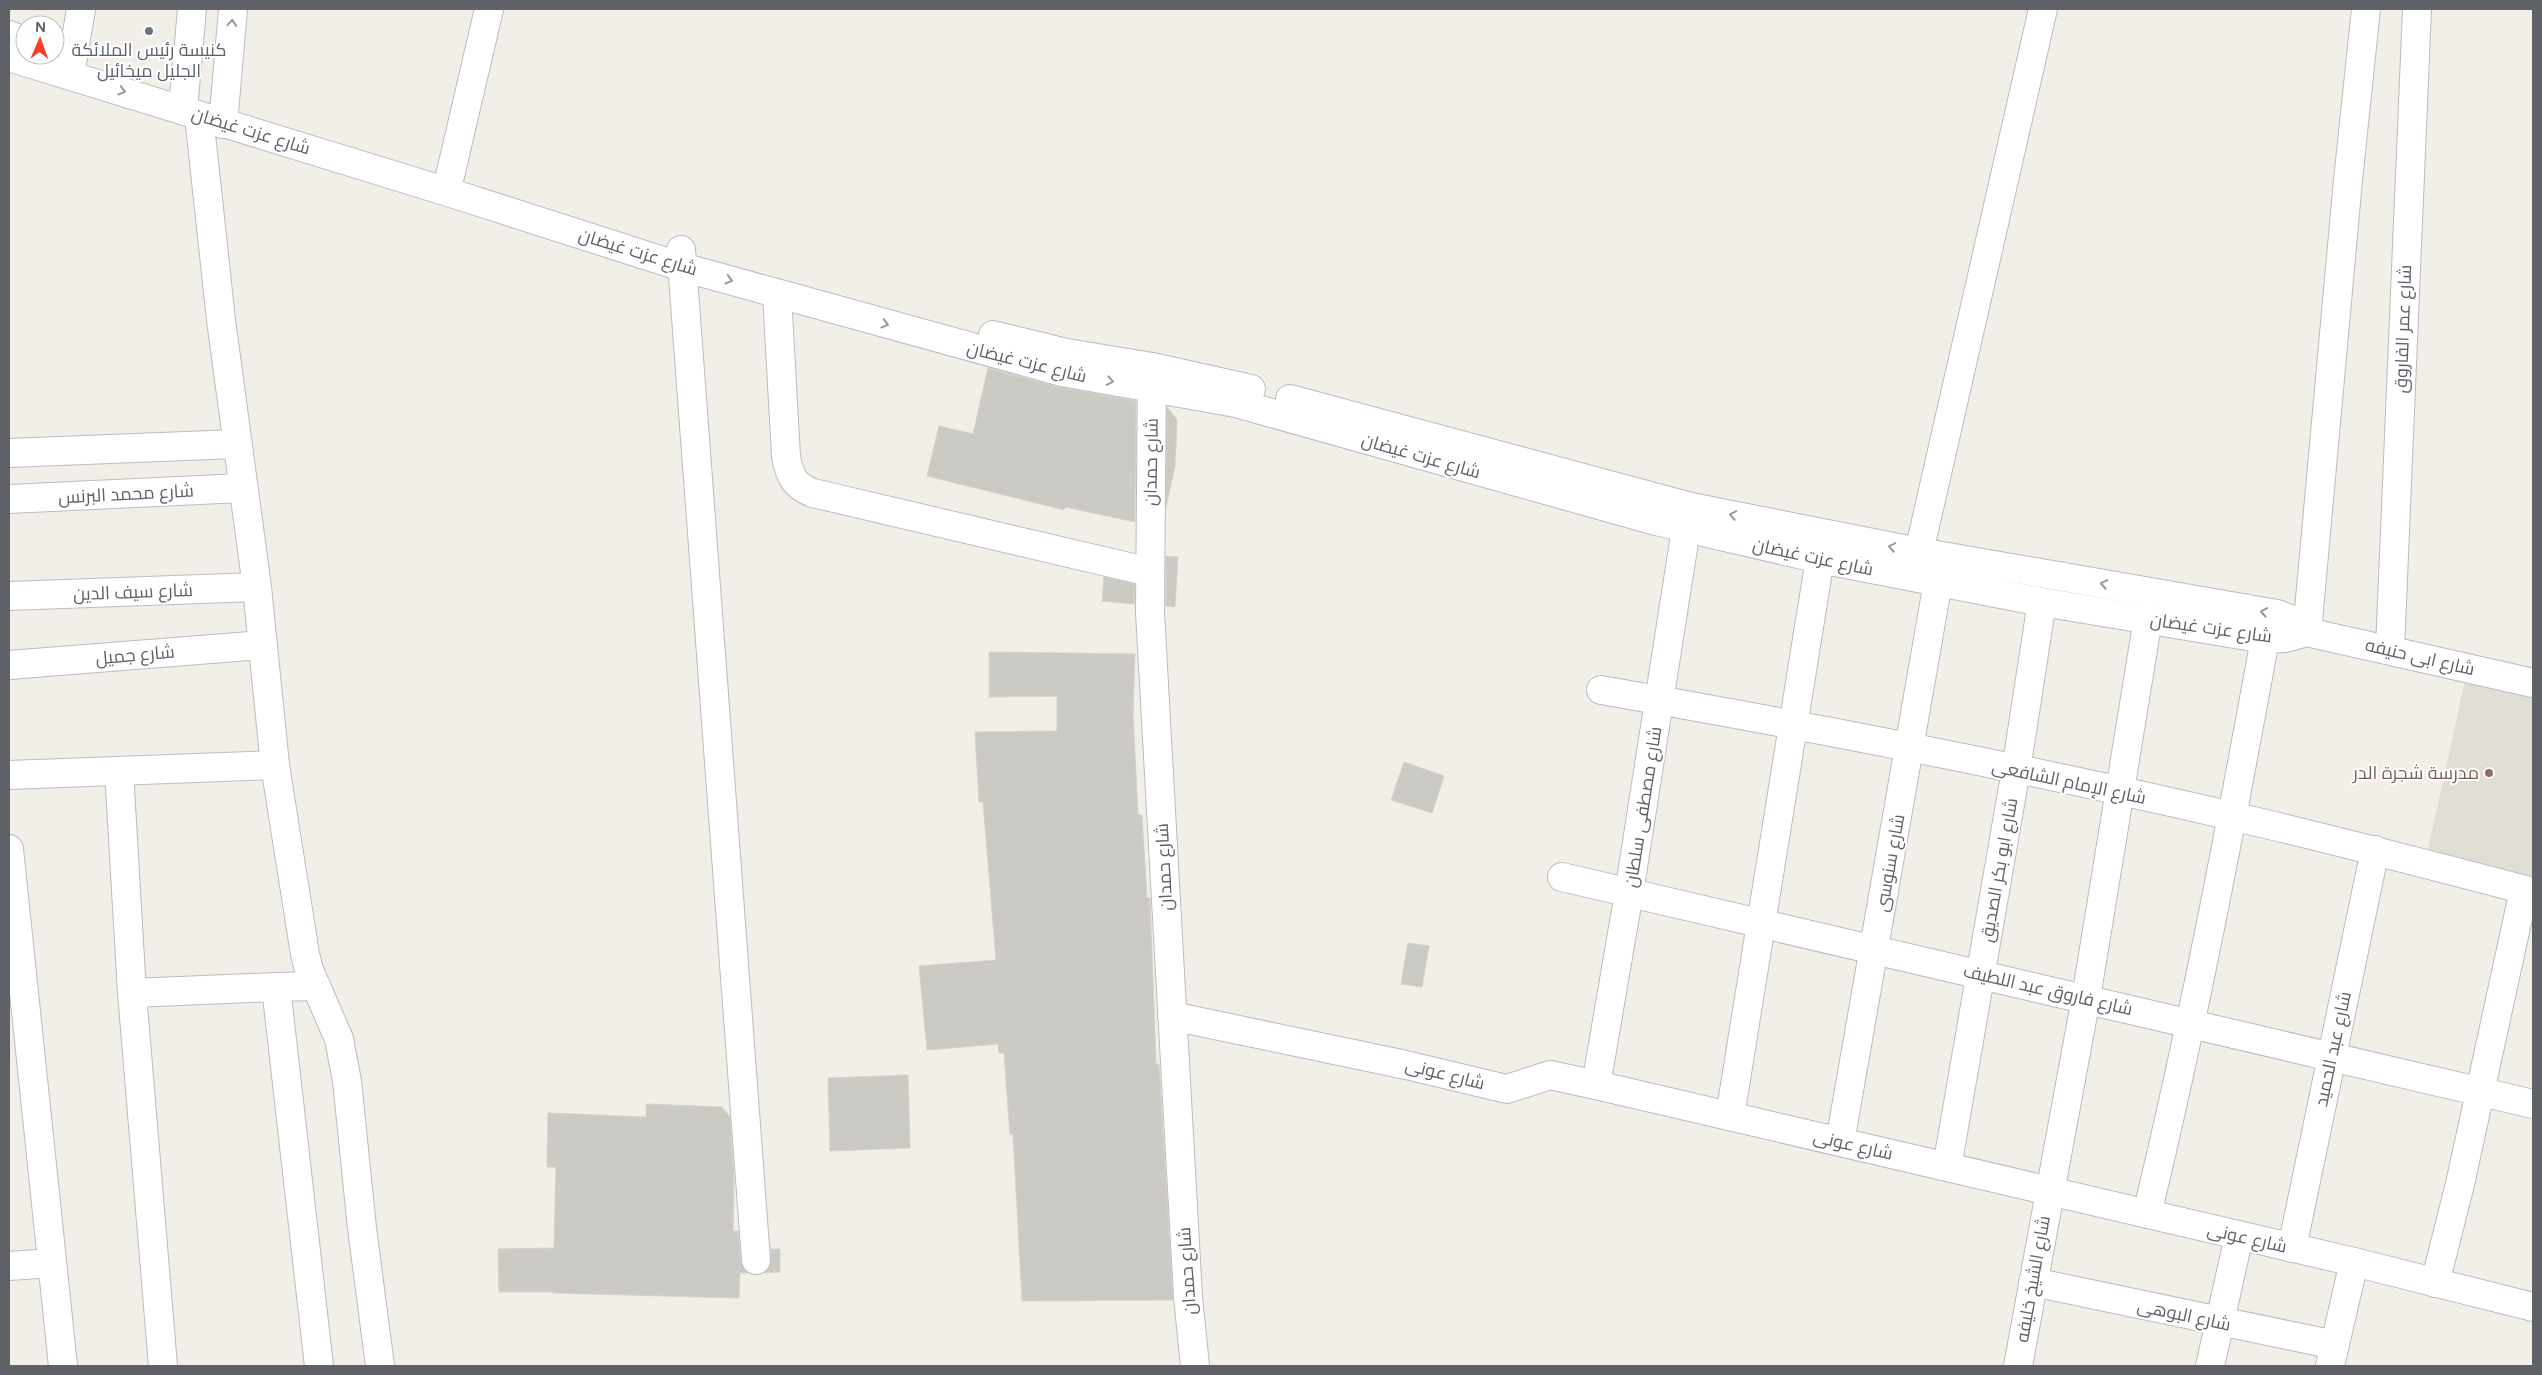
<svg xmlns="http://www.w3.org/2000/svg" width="2542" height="1375" font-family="Figtree,Cairo,sans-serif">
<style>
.education{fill:#e1ded5}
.building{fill:#cccac4;stroke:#d7d2c5}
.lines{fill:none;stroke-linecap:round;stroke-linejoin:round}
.minor-casing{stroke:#b9bcc1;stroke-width:30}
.minor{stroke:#fff;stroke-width:28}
.oneway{stroke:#96999d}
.worship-dot{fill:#6b7280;stroke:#fff;stroke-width:2}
.education-dot{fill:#8d6e63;stroke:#fff;stroke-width:2}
.labels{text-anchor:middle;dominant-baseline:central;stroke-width:4;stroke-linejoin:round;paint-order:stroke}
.worship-label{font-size:18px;fill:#5b616d;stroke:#fff}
.street-label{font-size:18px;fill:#5e6268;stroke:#fff}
.education-label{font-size:18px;fill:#785e54;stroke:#fff;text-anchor:end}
</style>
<rect width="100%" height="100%" fill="#f1efe7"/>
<polygon class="education" points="2467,672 2533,687 2533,888 2426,858"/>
<g class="building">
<polygon points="988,368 1058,387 1136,401 1135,522 1065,507 1064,510 927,476 939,426 973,434"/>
<polygon points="1167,407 1177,420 1175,466 1166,507"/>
<polygon points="1166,556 1178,557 1175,607 1166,606"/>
<polygon points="1104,577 1135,584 1134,604 1102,601"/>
<polygon points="989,652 1135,654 1133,713 1138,815 1142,815 1147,898 1150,898 1156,1064 1159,1064 1173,1300 1022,1301 1013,1134 1010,1134 1004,1053 999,1053 998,1044 927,1050 919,966 996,960 983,802 979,802 975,732 1057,731 1057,696 989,697"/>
<polygon points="1404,762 1444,776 1432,813 1391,800"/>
<polygon points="1408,943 1429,946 1422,987 1401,984"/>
<polygon points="908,1075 910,1148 830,1151 828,1078"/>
<polygon points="646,1104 722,1107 730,1117 734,1181 733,1231 738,1231 741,1262 748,1273 740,1273 739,1298 553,1293 553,1292 499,1292 498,1249 554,1248 556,1167 547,1167 548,1113 646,1117"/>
<polygon points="771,1249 780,1249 780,1272 765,1273 770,1266"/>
</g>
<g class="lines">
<g class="minor-casing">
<g id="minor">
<polyline points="9,35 25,41"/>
<polyline points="9,57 448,192 682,267 1062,372 1236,403 1656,521 1820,559 2042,602 2265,639 2285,638 2307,632"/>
<polyline points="70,75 81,9"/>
<polyline points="183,110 192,9"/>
<polyline points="199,116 221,320 257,587 275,765 305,954 309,970 339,1039 347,1081 362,1228 380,1366"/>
<polyline points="223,124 233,9"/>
<polyline points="450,176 489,9"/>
<polyline points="681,250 756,1260"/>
<path d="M777 294 786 457C790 476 794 486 813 493L1150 572"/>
<polyline points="993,335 1067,353 1152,367 1251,389"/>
<polyline points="1152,371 1150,612 1188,1297 1195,1366"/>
<polyline points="1290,399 1691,507 1919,552 2277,614 2295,621 2307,632"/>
<polyline points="9,453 236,444"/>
<polyline points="9,499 242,488"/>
<polyline points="1919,552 2043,9"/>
<polyline points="9,596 257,587"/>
<polyline points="2307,632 2348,180 2366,9"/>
<polyline points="2307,632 2533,683"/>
<polyline points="2390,649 2417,9"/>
<polyline points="9,665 262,645"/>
<path d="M1601 690C1813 727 2026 768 2236 817 2335 840 2434 866 2533 892"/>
<polyline points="119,771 132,993 163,1366"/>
<polyline points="9,775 275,765"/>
<polyline points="9,849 63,1366"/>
<polyline points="1562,877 2533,1104"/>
<polyline points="316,986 276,987 319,1366"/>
<polyline points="132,993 276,987"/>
<polyline points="1172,1016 1406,1065 1507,1089 1550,1075 1596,1085 2354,1262 2533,1307"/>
<polyline points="1596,1085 1629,893 1686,529"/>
<polyline points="1730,1116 1820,559"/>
<polyline points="1840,1142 1938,582"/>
<polyline points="1947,1167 2016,770 2042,602"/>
<path d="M2147 1214C2193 1024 2230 831 2265 639"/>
<polyline points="2292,1248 2375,850"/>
<polyline points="9,1266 52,1263"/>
<polyline points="2033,1282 2335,1345"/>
<polyline points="2435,1283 2460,1184 2524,890"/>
<polyline points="2018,1366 2086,998 2148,619"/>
<polyline points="2210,1366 2239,1236"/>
<polyline points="2330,1366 2354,1262"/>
</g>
</g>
<use href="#minor" class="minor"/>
</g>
<defs><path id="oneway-chevron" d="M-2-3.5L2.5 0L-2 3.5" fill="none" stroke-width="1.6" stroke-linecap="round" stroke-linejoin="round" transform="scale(1.25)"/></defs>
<g class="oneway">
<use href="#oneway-chevron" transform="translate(232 23) rotate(-85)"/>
<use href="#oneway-chevron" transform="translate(122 91) rotate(17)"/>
<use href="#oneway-chevron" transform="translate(729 280) rotate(16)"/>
<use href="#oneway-chevron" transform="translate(885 324) rotate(16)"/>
<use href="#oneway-chevron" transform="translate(1110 381) rotate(11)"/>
<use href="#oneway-chevron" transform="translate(1733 515) rotate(-169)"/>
<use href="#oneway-chevron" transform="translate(1892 547) rotate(-169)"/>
<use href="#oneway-chevron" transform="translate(2104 584) rotate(-170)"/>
<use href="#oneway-chevron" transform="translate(2264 612) rotate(-170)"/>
</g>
<circle class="worship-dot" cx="149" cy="31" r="5"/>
<circle class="education-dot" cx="2489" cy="773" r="5"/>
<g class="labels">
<g class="worship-label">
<text x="149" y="50">كنيسة رئيس الملائكة<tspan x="149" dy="21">الجليل ميخائيل</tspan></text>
</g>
<g class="street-label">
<text transform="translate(251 131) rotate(17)">شارع عزت غيضان</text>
<text transform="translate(638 252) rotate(17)">شارع عزت غيضان</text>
<text transform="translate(2403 329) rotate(-88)">شارع عمر الفاروق</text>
<text transform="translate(1027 362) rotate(14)">شارع عزت غيضان</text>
<text transform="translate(1421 456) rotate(16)">شارع عزت غيضان</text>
<text transform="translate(1151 462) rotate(-89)">شارع حمدان</text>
<text transform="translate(126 494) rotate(-3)">شارع محمد البرنس</text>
<text transform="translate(1813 557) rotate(12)">شارع عزت غيضان</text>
<text transform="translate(133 592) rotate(-2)">شارع سيف الدين</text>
<text transform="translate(2211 628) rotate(8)">شارع عزت غيضان</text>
<text transform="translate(135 655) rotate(-5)">شارع جميل</text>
<text transform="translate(2420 657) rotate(13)">شارع ابى حنيفه</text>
<text transform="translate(2069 782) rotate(12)">شارع الإمام الشافعى</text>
<text transform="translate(1643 807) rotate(-81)">شارع مصطفى سلطان</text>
<text transform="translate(1890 863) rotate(-80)">شارع سنوسى</text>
<text transform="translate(1164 867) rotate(-93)">شارع حمدان</text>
<text transform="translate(1999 870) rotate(-80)">شارع ابو بكر الصديق</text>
<text transform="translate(2048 990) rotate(13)">شارع فاروق عبد اللطيف</text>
<text transform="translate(2333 1049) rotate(-78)">شارع عبد الحميد</text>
<text transform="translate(1445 1074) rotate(14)">شارع عونى</text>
<text transform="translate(1853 1145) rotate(13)">شارع عونى</text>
<text transform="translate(2247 1238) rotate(13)">شارع عونى</text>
<text transform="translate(1187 1271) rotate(-94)">شارع حمدان</text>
<text transform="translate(2033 1279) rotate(-80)">شارع الشيخ خليفه</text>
<text transform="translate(2184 1315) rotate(12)">شارع البوهى</text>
</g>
<g class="education-label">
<text x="2479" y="773">مدرسة شجرة الدر</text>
</g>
</g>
<rect width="2542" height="1375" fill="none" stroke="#5e6268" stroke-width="20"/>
<g transform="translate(40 40) rotate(2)"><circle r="24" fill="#ffffff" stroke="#bfc0c3"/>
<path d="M0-4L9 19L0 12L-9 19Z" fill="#f43f2a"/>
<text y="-8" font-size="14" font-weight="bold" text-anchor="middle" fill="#5e6268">N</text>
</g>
</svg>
